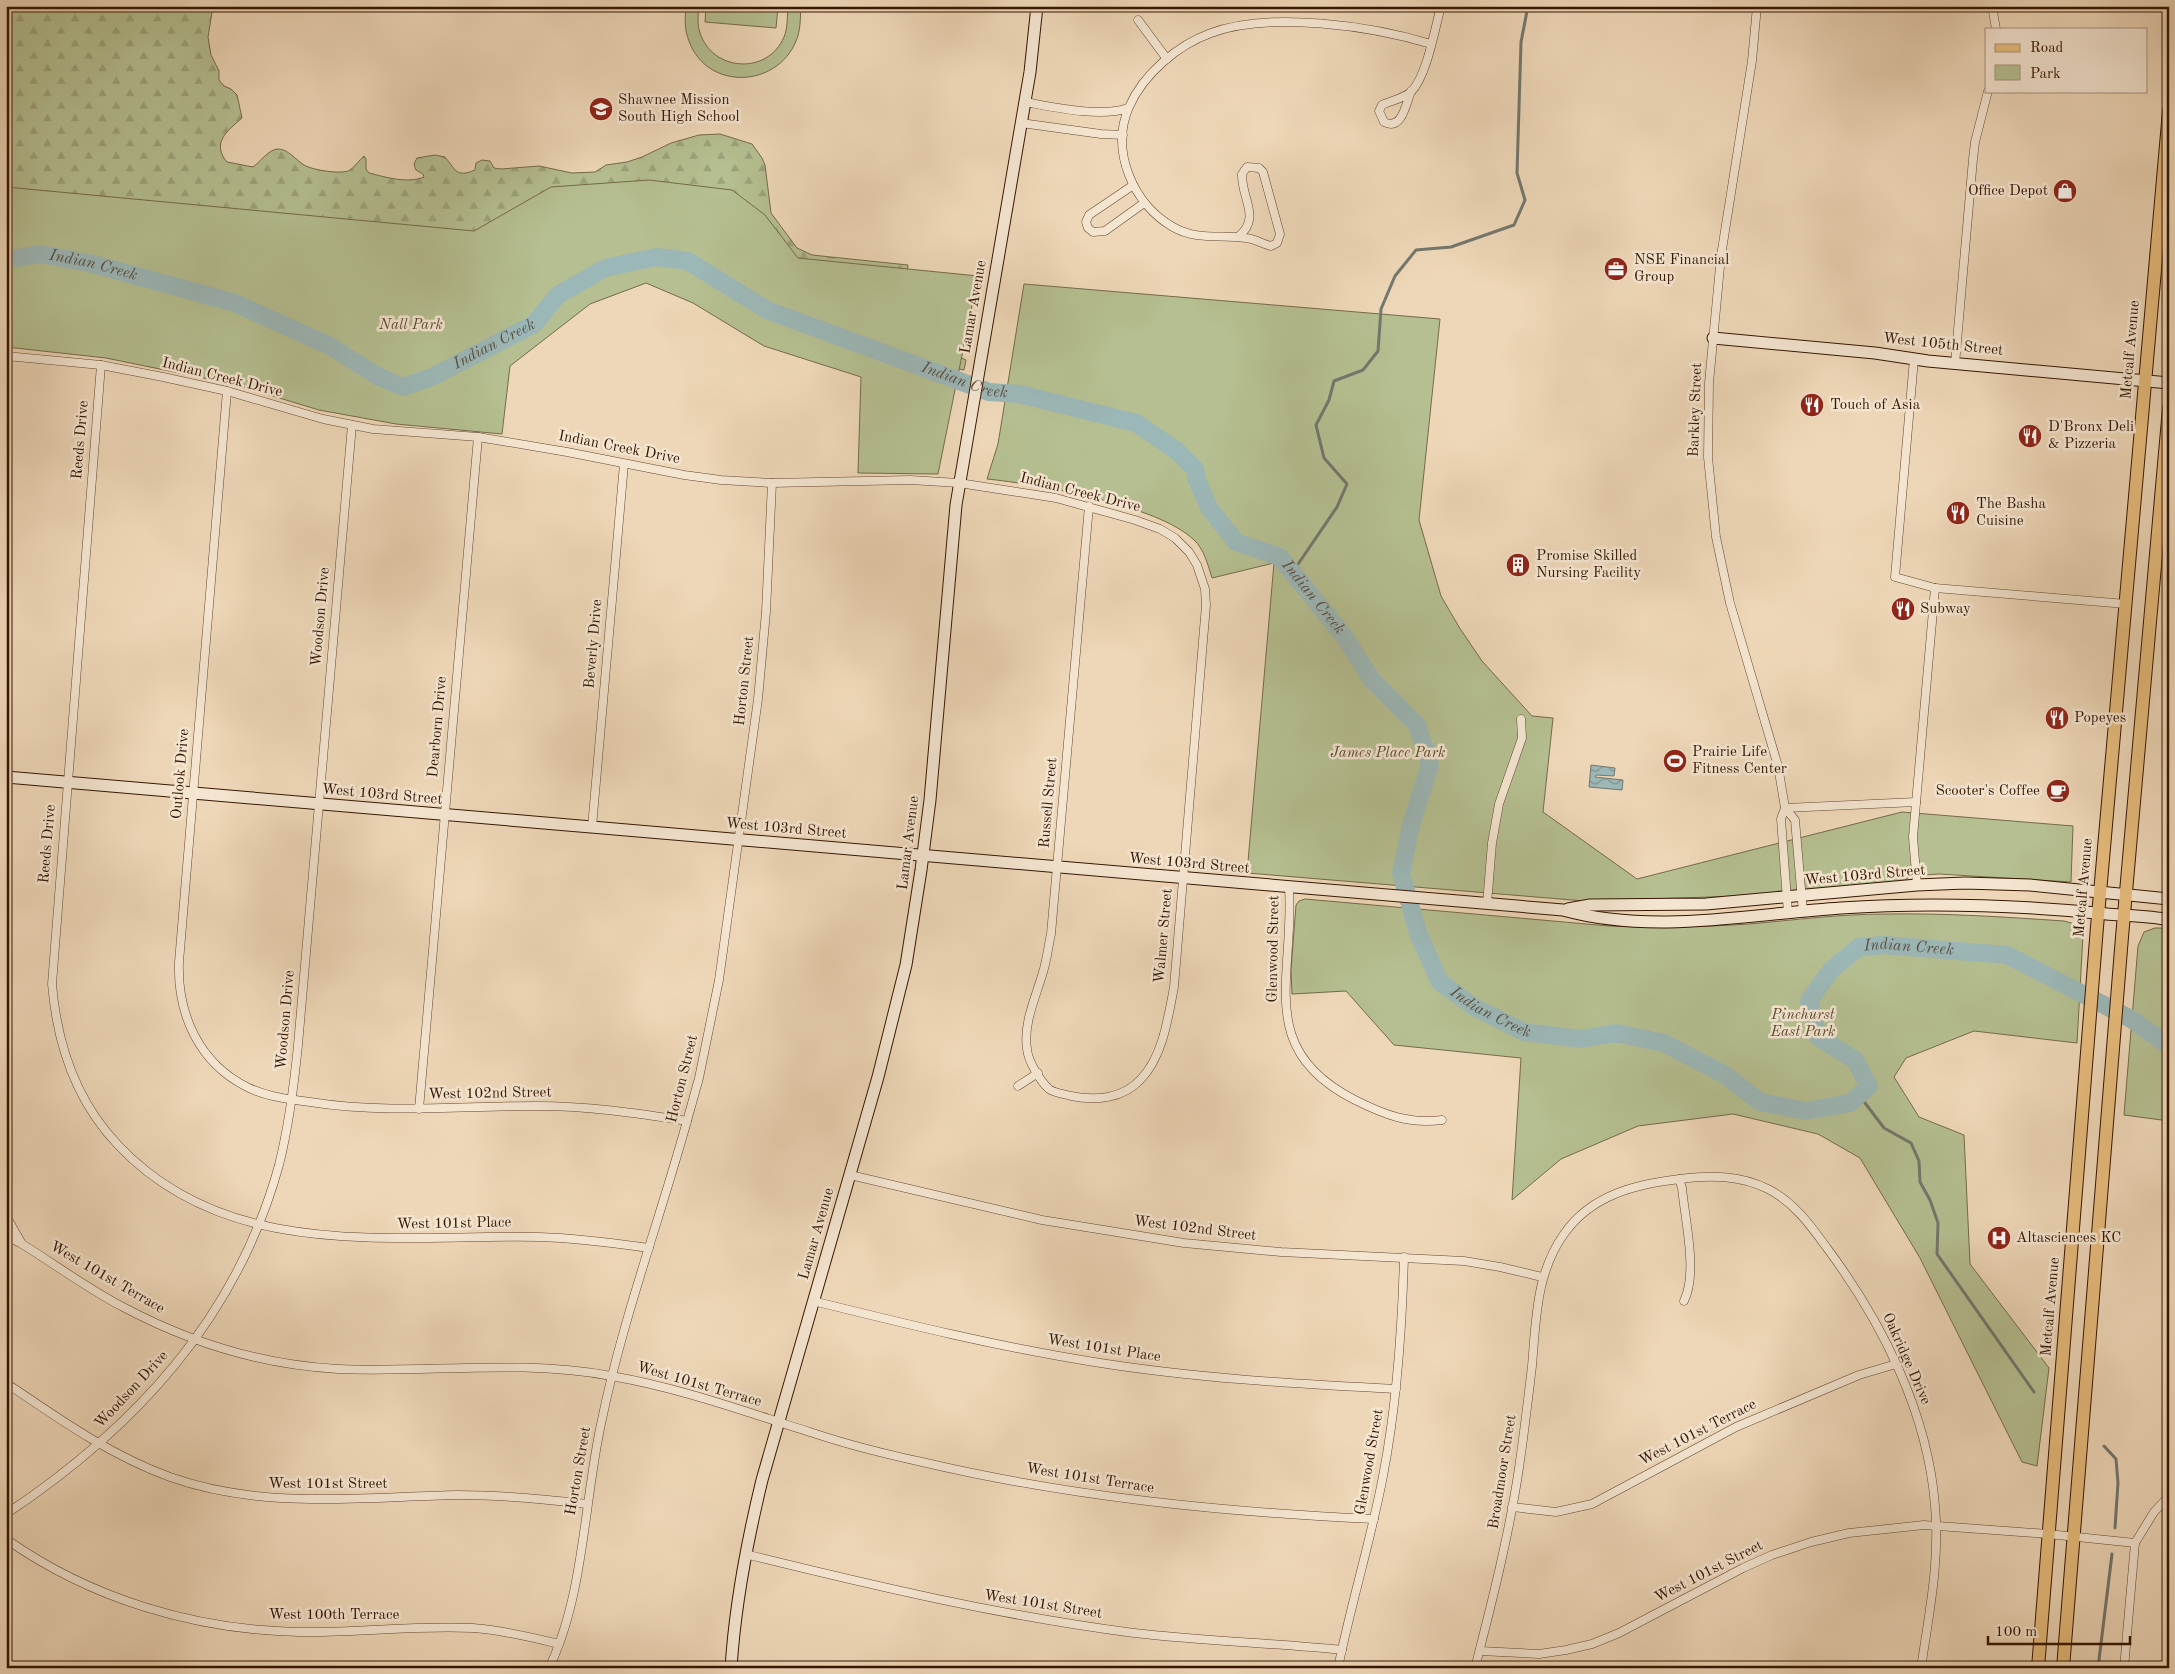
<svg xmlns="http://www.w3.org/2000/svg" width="2175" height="1674" font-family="'Old Standard TT',serif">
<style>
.forest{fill:url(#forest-firs);stroke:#756a49}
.green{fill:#b5bf91;stroke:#756a49}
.water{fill:url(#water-waves);stroke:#73776e}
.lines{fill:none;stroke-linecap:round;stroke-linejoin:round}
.stream{stroke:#73776e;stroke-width:3}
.river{stroke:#9cb7b7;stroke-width:18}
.street-casing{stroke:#63462f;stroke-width:9}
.secondary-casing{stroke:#351601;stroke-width:13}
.primary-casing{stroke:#351601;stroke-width:14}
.street{stroke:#f4e5d1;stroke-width:8}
.secondary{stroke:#f4e5d1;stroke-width:11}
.primary{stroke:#e7bc7c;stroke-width:12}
.labels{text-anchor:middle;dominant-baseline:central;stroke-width:5;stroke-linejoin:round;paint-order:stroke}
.poi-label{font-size:15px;fill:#351601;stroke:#f4e5d1;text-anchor:start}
.street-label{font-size:15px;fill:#351601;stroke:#f4e5d1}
.park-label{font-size:15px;font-style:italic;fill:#5b492c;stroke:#f4e5d1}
.water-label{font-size:16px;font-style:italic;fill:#594e41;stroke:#f4e5d1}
</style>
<defs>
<pattern id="forest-firs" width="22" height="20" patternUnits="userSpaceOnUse" patternTransform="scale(1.25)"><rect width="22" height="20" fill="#b5bf91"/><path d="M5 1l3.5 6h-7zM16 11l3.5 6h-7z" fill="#9ca37b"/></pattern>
<pattern id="water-waves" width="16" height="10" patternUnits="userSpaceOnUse" patternTransform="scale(1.25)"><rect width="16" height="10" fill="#9cb7b7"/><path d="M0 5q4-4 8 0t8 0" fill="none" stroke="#809492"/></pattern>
</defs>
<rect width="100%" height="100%" fill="#eed7b8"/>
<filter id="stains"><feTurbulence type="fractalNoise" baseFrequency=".004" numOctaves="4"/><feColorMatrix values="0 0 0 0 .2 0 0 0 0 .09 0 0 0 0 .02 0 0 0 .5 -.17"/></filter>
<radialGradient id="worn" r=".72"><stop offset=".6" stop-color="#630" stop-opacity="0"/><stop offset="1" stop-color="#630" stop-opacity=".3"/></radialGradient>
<path class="forest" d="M6 6H213L208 37 211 55 219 71V80L224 86 231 89 237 95 242 118C227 131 211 143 227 162L253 167C260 162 269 149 278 149 288 149 296 160 304 165 312 170 343 175 350 170 355 167 359 160 364 156L366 159V169L369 173C385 177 408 184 424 177L423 174 416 170 414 164 417 158 435 155 445 157C456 170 456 178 475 170L476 163 482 160 490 161 494 168 501 169 539 166 572 173 595 172 606 165 627 162 642 157 671 143 699 135 720 134 752 144 762 158 765 165 771 213 797 248 812 255 908 265 907 273 953 354 966 360 964 370 953 368 743 279 6 244Z"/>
<g class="green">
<path d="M686 6H699C698 15 697 24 700 33 713 72 768 75 784 37 788 28 787 16 788 6H801C800 18 801 30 796 41 777 88 707 91 689 41 684 29 685 18 686 6Z"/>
<polygon points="706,6 778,6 776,28 705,22"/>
<polygon points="649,180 732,190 765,215 798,258 978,276 938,474 858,473 861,377 764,346 693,303 646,283 590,304 510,366 502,434 396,424 319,410 233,384 106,358 6,347 6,187 474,231 551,187"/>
<path d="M1024 284 1440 319 1419 520 1441 596 1459 627 1482 661 1532 716 1553 718 1543 812 1637 879 1902 812 2073 826 2071 882 1939 874 1910 876 1903 882 1811 891H1779L1772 895 1584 901 1247 873 1274 563 1212 578C1208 565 1204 549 1194 540 1158 505 1037 484 987 479L998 444Z"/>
<path d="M1305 899 1609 926C1656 928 1703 927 1749 924 1795 920 1840 914 1886 914 1945 913 2005 917 2064 921L2075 924 2083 935 2077 1043 1974 1031 1906 1058 1894 1077 1919 1117 1964 1135 1970 1264 2049 1368 2037 1466 2022 1462 1920 1258 1860 1158 1818 1134 1733 1114 1638 1126 1561 1159 1512 1200 1521 1058 1394 1045 1346 991 1292 994 1291 970 1296 905 1299 901Z"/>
<polygon points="2155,928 2169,928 2169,1121 2124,1115 2138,946 2144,932"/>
</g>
<polygon class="water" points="1591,765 1615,768 1614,776 1596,775 1595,777 1623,780 1622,790 1589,787"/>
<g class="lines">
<g class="stream">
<polyline points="1292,573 1337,507 1347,484 1324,458 1316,425 1329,400 1334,381 1363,370 1378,351 1381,309 1395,276 1416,250 1451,247 1514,225 1525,200 1517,173 1521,42 1528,6"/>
<polyline points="2166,715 2166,737"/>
<polyline points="1859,1095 1884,1128 1911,1143 1919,1161 1920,1182 1930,1200 1938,1223 1937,1254 2034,1392"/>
<polyline points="2104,1446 2116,1459 2118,1483 2115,1528"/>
<polyline points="2098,1668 2112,1554"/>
</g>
<path class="river" id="s1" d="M6 260 40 254 89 263 235 303 330 346 379 377 403 387 432 377 534 324 558 295 605 268 656 257 688 261 767 310 989 392 1019 394 1136 423 1177 451 1195 469 1197 480 1209 508 1236 542 1280 557 1344 636 1372 680 1417 725 1430 765 1411 825 1401 873 1418 933 1440 982 1474 1007 1524 1032 1581 1039 1616 1033 1664 1043 1725 1075 1760 1102 1806 1111 1850 1103 1869 1086 1855 1060 1818 1037 1809 1001 1831 970 1859 947 1884 945 2007 955 2131 1019 2169 1046"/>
<g class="street-casing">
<g id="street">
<polyline points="1757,6 1752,61 1721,256 1709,383 1708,457 1716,537 1730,603 1778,766 1785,808 1795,820 1803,912"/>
<polyline points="1992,6 1996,29"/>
<polyline points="1138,20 1167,59"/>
<path d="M1411 91C1406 104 1402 131 1384 122L1379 111 1382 105C1391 101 1404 98 1411 92 1427 76 1435 28 1441 6"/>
<path d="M1025 102C1053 107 1101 118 1128 108"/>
<polyline points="1021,123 1101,134 1123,135"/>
<polyline points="1132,186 1089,215 1086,222 1088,228 1093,232 1105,231 1144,203"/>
<path d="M1238 237C1262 218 1241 198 1242 174L1247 167 1259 168 1263 172 1280 234 1277 243 1271 246C1262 244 1256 239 1246 238 1221 234 1197 241 1173 227 1133 204 1110 151 1129 107 1144 73 1178 45 1211 33 1270 11 1372 26 1431 44"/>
<path d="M6 356 101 365 163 377 227 391 323 419 373 429 478 437 567 452 684 475 721 480 772 483 910 480 959 483 1056 498 1135 520 1160 529 1175 538 1189 552 1197 565 1205 589 1206 605 1174 987C1168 1018 1163 1056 1141 1079 1123 1099 1095 1101 1071 1096 1064 1094 1054 1093 1049 1089 1040 1081 1028 1061 1027 1049 1023 1023 1036 997 1043 972 1047 960 1048 947 1051 934L1089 506"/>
<polyline points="1914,359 1895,577 1935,588 2126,604"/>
<polyline points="1955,364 1973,159 1975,142 1988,91"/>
<path d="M101 365 52 984C57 1044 76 1101 118 1145 229 1263 395 1234 540 1237 577 1238 613 1243 649 1248"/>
<path d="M227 391 179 962C177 1014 199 1063 247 1087 267 1097 289 1099 310 1102 385 1114 461 1106 537 1106 587 1106 637 1113 687 1121"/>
<polyline points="1785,808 1916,802"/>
<polyline points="1785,808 1781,819 1788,913"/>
<polyline points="592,827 624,464"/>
<polyline points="1917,885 1913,837 1935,588"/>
<path d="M1289 887C1295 977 1254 1049 1355 1100 1385 1115 1408 1124 1442 1120"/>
<polyline points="1487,904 1492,843 1499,804 1522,738 1521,719"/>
<polyline points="1018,1086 1038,1073"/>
<polyline points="419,1109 478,437"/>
<polyline points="850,1175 1042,1220 1184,1243 1281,1252 1464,1261 1500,1267 1542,1277"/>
<path d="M1679 1179 1682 1188C1685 1220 1698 1273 1684 1301"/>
<polyline points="6,1216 22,1244"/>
<path d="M6 1236 22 1244C56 1265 88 1289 123 1307 189 1342 262 1365 338 1369 429 1373 520 1359 611 1376 681 1388 746 1412 813 1433 849 1445 885 1454 922 1462 1071 1497 1222 1512 1374 1519"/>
<path d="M813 1301C906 1324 999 1347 1094 1362 1194 1378 1295 1384 1396 1389"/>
<path d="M6 1383C59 1419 110 1455 170 1477 263 1510 361 1497 458 1495 502 1495 544 1499 587 1504"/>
<polyline points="1512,1507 1556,1512 1592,1504 1736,1427 1859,1375 1896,1364"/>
<path d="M6 1514C135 1428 237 1318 279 1165 289 1125 294 1086 298 1045L352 425"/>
<path d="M6 1539C91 1599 195 1630 299 1632 357 1633 415 1625 473 1628 502 1630 531 1637 559 1644"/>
<path d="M745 1554C874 1586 1002 1616 1134 1633 1203 1641 1273 1643 1342 1650"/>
<polyline points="1480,1651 1539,1654 1566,1650 1592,1644 1619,1633 1743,1568 1772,1555 1811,1542 1849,1533 1924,1525 2048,1534 2135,1543 2154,1512 2169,1496"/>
<path d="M549 1668C584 1596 584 1502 601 1424 622 1321 659 1222 687 1121L699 1078 719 980 758 699 766 612 772 483"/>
<path d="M1338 1668C1351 1603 1371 1540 1383 1476 1397 1404 1402 1330 1404 1257"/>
<path d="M1475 1668C1492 1602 1509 1535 1519 1468 1524 1434 1528 1400 1532 1366 1536 1320 1536 1273 1564 1234 1591 1195 1636 1184 1680 1179 1710 1175 1740 1175 1768 1189 1794 1202 1811 1226 1827 1248 1882 1322 1928 1413 1935 1506 1940 1561 1929 1614 1921 1668"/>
<polyline points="2124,1668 2135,1543"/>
</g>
</g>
<g class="secondary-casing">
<g id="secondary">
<polyline points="1713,338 1875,353 1928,361 2169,383"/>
<path d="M6 777 1563 910C1653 935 1750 914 1841 908 1927 902 2012 905 2097 913 2121 916 2146 915 2169 920"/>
<polyline points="1568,909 1590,905 1706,904 1917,885 1965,883 2030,885 2169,899"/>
<path d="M731 1668C735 1604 747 1542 762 1480L878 1077 906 965 921 870 930 800 956 505 1030 72 1037 6"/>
</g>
</g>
<g class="primary-casing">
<g id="primary">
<polyline points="2038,1668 2097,927 2169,111"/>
<polyline points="2063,1668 2122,937 2169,408"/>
</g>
</g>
<use href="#street" class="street"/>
<use href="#secondary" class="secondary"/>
<use href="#primary" class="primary"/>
</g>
<defs>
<g id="school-disc" transform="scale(1.25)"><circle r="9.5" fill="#8f2418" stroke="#f4e5d1"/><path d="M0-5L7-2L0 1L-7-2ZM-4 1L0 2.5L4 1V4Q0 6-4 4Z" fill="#fff"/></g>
<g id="shop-disc" transform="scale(1.25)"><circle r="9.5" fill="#8f2418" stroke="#f4e5d1"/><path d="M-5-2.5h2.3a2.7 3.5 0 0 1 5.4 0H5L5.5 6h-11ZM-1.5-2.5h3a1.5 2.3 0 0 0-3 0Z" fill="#fff"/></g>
<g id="office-disc" transform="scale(1.25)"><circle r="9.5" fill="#8f2418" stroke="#f4e5d1"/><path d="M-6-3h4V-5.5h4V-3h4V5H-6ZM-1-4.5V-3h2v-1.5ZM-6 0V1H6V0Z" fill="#fff"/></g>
<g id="restaurant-disc" transform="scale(1.25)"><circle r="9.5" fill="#8f2418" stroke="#f4e5d1"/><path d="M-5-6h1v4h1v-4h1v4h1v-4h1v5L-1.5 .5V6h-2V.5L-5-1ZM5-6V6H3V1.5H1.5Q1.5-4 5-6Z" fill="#fff"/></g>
<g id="building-disc" transform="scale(1.25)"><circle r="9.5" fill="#8f2418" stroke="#f4e5d1"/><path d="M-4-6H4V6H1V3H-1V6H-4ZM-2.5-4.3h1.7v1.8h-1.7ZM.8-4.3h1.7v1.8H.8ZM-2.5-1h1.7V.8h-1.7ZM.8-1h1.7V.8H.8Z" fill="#fff"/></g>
<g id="stadium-disc" transform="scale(1.25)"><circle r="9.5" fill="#8f2418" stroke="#f4e5d1"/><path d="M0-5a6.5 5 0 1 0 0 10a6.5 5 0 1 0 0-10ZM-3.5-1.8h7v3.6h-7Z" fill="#fff"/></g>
<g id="cafe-disc" transform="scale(1.25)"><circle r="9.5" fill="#8f2418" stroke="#f4e5d1"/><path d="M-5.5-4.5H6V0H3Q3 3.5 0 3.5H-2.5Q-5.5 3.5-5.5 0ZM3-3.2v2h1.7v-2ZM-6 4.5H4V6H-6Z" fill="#fff"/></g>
<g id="hospital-disc" transform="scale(1.25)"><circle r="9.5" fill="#8f2418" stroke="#f4e5d1"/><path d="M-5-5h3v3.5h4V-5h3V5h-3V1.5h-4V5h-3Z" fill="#fff"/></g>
</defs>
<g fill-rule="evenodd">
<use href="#school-disc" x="601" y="109"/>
<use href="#shop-disc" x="2065" y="191"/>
<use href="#office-disc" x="1616" y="269"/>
<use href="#restaurant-disc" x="1812" y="405"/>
<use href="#restaurant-disc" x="2030" y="436"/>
<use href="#restaurant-disc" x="1958" y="513"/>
<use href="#building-disc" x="1518" y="565"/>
<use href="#restaurant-disc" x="1903" y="609"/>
<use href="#restaurant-disc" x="2057" y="718"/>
<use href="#stadium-disc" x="1675" y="761"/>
<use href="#cafe-disc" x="2058" y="791"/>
<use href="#hospital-disc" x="1999" y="1238"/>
</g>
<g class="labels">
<g class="poi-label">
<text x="618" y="100">Shawnee Mission<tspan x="618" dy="17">South High School</tspan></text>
<text x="2048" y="191" text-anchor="end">Office Depot</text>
<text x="1634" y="260">NSE Financial<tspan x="1634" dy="17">Group</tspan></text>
<text x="1830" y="405">Touch of Asia</text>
<text x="2048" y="427">D'Bronx Deli<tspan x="2048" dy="17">&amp; Pizzeria</tspan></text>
<text x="1976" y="504">The Basha<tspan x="1976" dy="17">Cuisine</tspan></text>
<text x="1536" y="556">Promise Skilled<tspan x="1536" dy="17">Nursing Facility</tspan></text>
<text x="1920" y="609">Subway</text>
<text x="2074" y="718">Popeyes</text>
<text x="1692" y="752">Prairie Life<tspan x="1692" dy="17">Fitness Center</tspan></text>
<text x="2040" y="791" text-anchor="end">Scooter's Coffee</text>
<text x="2016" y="1238">Altasciences KC</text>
</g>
<g class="street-label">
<text transform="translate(974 307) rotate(-80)">Lamar Avenue</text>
<text transform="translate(1943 345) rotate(6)">West 105th Street</text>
<text transform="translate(2131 350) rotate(-85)">Metcalf Avenue</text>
<text transform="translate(222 378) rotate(14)">Indian Creek Drive</text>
<text transform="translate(1696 410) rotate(-88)">Barkley Street</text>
<text transform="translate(81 440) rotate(-85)">Reeds Drive</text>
<text transform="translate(619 448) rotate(11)">Indian Creek Drive</text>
<text transform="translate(1080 493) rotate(14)">Indian Creek Drive</text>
<text transform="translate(321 617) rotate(-85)">Woodson Drive</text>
<text transform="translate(594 644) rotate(-85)">Beverly Drive</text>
<text transform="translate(745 681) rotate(-84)">Horton Street</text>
<text transform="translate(438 727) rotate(-85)">Dearborn Drive</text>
<text transform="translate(181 774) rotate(-85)">Outlook Drive</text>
<text transform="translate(382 795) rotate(5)">West 103rd Street</text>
<text transform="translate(1049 803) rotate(-85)">Russell Street</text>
<text transform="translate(786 829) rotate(5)">West 103rd Street</text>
<text transform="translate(909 843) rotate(-83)">Lamar Avenue</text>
<text transform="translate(48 844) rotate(-85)">Reeds Drive</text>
<text transform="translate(1189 864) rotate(5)">West 103rd Street</text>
<text transform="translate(1865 876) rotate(-5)">West 103rd Street</text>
<text transform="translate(2084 888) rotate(-85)">Metcalf Avenue</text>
<text transform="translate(1164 936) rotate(-85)">Walmer Street</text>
<text transform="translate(1274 949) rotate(-89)">Glenwood Street</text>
<text transform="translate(286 1020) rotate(-85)">Woodson Drive</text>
<text transform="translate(683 1079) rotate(-76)">Horton Street</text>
<text transform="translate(490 1094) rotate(-1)">West 102nd Street</text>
<text transform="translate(454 1224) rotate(-1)">West 101st Place</text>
<text transform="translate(1195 1229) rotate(7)">West 102nd Street</text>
<text transform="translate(817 1234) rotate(-74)">Lamar Avenue</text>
<text transform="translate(107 1278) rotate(30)">West 101st Terrace</text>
<text transform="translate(2051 1307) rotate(-85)">Metcalf Avenue</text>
<text transform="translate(1104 1349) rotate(9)">West 101st Place</text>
<text transform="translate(1906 1359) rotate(66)">Oakridge Drive</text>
<text transform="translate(699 1385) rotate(16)">West 101st Terrace</text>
<text transform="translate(132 1390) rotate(-47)">Woodson Drive</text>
<text transform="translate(1698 1433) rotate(-27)">West 101st Terrace</text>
<text transform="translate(1370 1462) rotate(-80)">Glenwood Street</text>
<text transform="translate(579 1471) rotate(-80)">Horton Street</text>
<text transform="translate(1503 1472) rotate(-81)">Broadmoor Street</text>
<text transform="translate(1090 1479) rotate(9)">West 101st Terrace</text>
<text x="328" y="1484">West 101st Street</text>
<text transform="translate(1709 1572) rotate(-27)">West 101st Street</text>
<text transform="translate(1043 1605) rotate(9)">West 101st Street</text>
<text x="334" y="1615">West 100th Terrace</text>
</g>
<g class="park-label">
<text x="411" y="325">Nall Park</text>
<text x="1388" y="753">James Place Park</text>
<text x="1803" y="1015">Pinehurst<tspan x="1803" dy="17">East Park</tspan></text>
</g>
<g class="water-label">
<text stroke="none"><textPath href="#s1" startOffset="89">Indian Creek</textPath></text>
<text stroke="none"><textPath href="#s1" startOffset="525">Indian Creek</textPath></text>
<text stroke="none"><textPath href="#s1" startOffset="1049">Indian Creek</textPath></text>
<text stroke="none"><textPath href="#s1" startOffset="1485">Indian Creek</textPath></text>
<text stroke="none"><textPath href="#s1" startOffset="2625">Indian Creek</textPath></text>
<text stroke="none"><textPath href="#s1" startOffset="1980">Indian Creek</textPath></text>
</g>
</g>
<rect width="2175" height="1674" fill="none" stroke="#eed7b8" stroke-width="25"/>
<rect x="8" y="8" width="2160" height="1659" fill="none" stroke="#351601" stroke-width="2.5"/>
<rect x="12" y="12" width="2150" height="1649" fill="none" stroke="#351601"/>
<rect x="1985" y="28" width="162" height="65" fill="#f4e5d1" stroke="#a8927e"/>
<rect x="1995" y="44" width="25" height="8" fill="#e7bc7c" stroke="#a8927e"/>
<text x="2030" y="52" font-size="15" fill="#351601">Road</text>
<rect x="1995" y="65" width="25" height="15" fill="#b5bf91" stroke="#a8927e"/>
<text x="2030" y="78" font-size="15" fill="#351601">Park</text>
<path d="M1988 1636v8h142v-8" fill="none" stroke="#351601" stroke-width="2.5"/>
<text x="1995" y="1636" font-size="15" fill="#351601" stroke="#f4e5d1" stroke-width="4" paint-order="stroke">100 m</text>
<rect width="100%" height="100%" filter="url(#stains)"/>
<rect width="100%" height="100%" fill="url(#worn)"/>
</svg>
